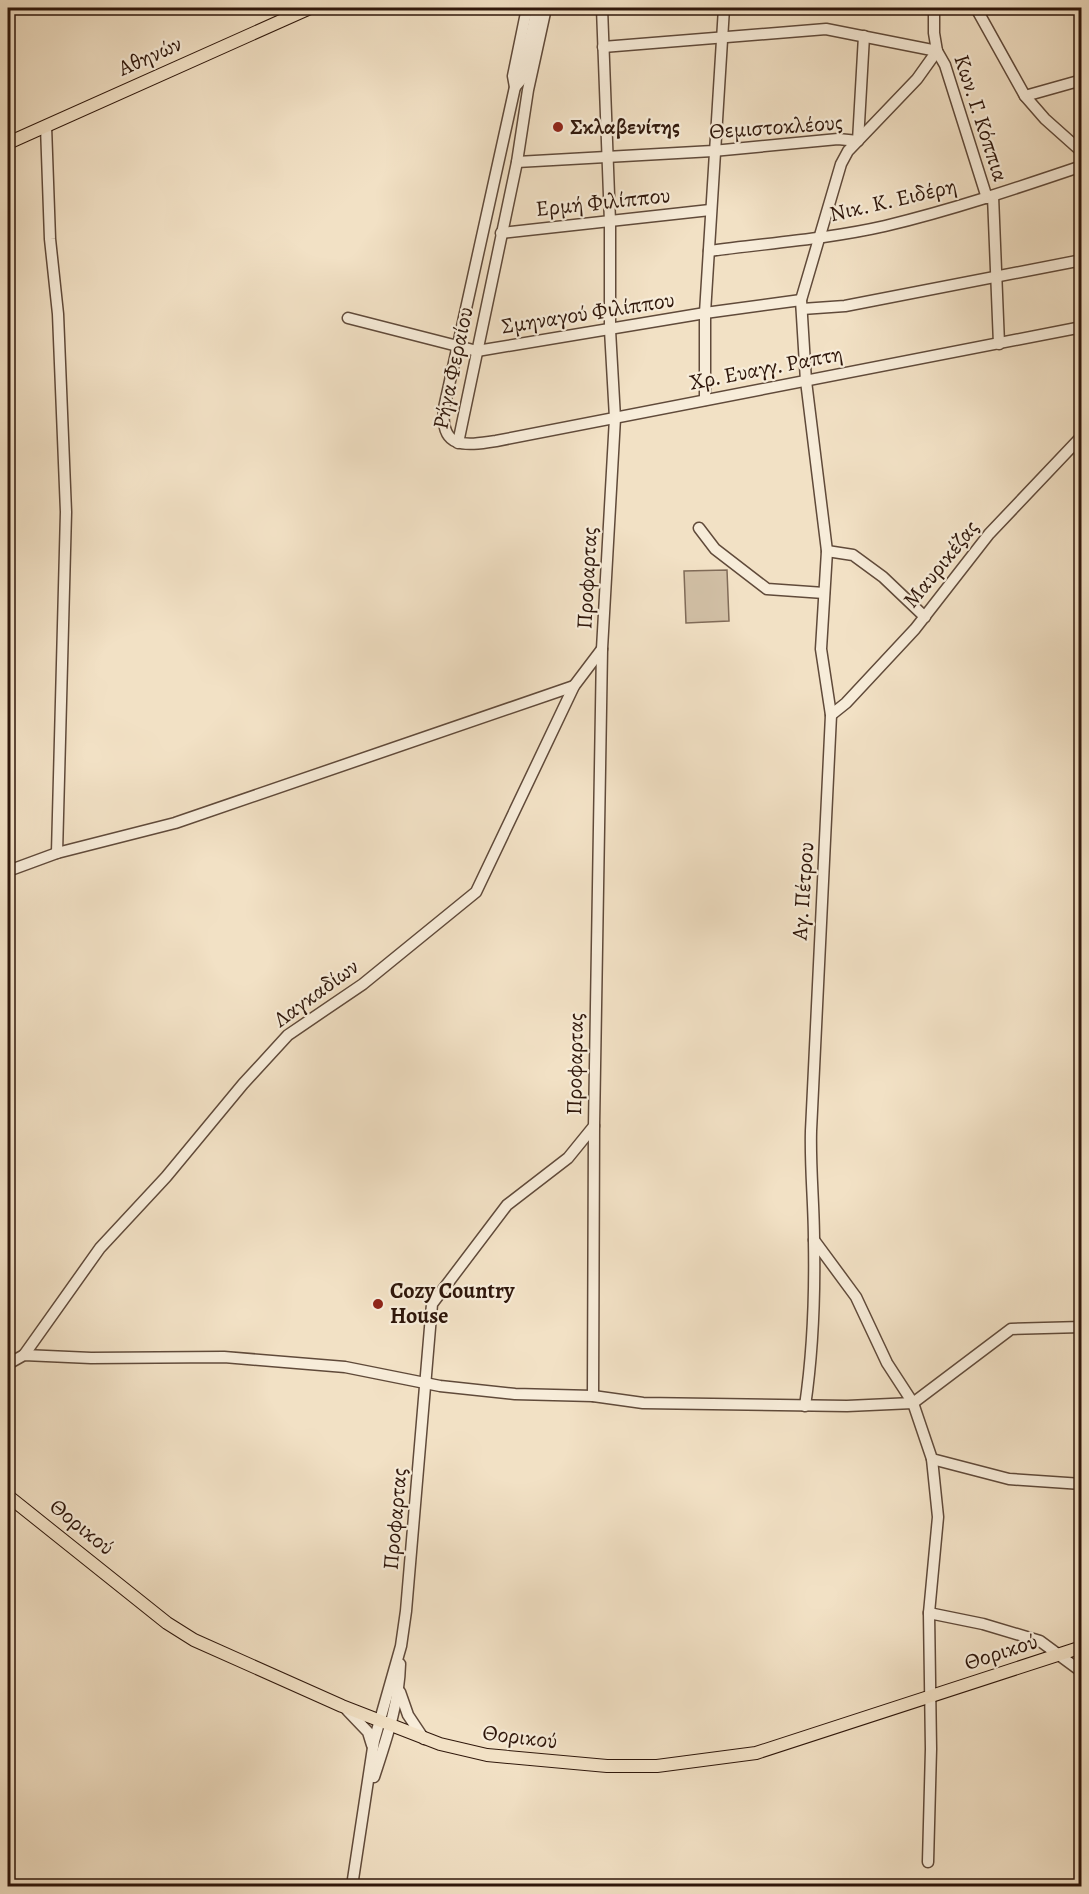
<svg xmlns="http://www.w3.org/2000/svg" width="1089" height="1894" font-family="Alegreya,serif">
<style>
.green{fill:#d1bfa5;stroke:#806b58;stroke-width:1.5}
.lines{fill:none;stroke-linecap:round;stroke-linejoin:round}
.stream{stroke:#7c6755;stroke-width:2}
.minor-casing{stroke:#604a3a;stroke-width:13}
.major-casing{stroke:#2f170b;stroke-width:14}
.minor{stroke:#f7ecd9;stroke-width:10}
.major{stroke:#f2e1c5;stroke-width:12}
.poi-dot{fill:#8f2418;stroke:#f7ecd9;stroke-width:2}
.labels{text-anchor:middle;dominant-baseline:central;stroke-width:4.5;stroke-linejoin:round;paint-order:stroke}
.street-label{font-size:22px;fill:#2f170b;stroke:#f7ecd9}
.poi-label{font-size:22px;font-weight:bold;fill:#2f170b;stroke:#f7ecd9;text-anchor:start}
</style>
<rect width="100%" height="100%" fill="#f2e1c5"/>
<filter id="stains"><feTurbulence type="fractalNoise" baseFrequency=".00333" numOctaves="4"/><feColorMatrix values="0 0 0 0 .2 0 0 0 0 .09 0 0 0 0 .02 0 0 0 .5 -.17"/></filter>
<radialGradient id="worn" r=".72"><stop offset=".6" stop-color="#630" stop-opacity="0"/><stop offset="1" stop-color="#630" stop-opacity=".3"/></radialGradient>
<polygon class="green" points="727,570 729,621 686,623 684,571"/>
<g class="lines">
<polyline class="stream" points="8,10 11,8"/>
<g class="minor-casing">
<g id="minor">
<path d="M527 8 513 76 515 87 444 408C440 449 464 446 496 441L1082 327"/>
<polyline points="934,8 934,33 937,51 945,65 987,198"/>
<polyline points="976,8 1025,96 1045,119 1082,152"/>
<polyline points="603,47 826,29 937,51"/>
<polyline points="515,87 521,80 537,8"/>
<polyline points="1025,96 1082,80"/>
<polyline points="46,126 50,239 58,314 66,512 57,853"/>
<polyline points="517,162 713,151 838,139 858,141 864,36"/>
<polyline points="993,196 999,344"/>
<polyline points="501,233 710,210"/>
<path d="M709 251C768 243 828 239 885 226 952 210 1017 188 1082 166"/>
<polyline points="802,309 845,306 1082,260"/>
<polyline points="348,318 477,351 705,313 801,300"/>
<polyline points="705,400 705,313 724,8"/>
<polyline points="458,443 517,162 528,90 546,8"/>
<polyline points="699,528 715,549 767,589 824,593"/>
<polyline points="827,551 853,555 883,577 925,617"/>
<polyline points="831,715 846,703 915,629 989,534 1082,436"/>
<polyline points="8,871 57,853 175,823 574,686"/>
<polyline points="814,1240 856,1297 887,1363 913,1403 932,1459 1009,1479 1082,1484"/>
<polyline points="24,1355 100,1248 166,1177 243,1084 288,1035 363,984 476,892 574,686 602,649"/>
<polyline points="8,1364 24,1355 91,1358 224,1357 345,1367 440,1386 515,1394 593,1396 643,1403 847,1406 913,1403 1011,1329 1082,1327"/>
<polyline points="593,1396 594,1126"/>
<path d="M805 1406C813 1351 815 1295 814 1241 814 1204 810 1168 811 1131L831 715 821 649 827 551 806 381 801 300 841 164 848 151 917 79 937 51"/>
<polyline points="929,1613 938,1517 932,1459"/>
<polyline points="400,1692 408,1715 424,1739"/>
<polyline points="347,1710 368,1732 372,1745"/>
<path d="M374 1777C386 1740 399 1704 400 1664"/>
<polyline points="928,1862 931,1749 929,1613 983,1624 1040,1641 1082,1672"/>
<polyline points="352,1886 374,1741 401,1646 406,1611 432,1304 507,1205 568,1158 594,1126 602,649 615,418 610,330 610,222 602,8"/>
</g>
</g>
<g class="major-casing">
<g id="major">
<polyline points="8,143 310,8"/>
<polyline points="8,1496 167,1623 194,1640 342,1706 440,1744 487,1755 607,1766 657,1766 756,1753 1082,1647"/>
</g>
</g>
<use href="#minor" class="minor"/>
<use href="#major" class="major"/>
</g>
<g class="poi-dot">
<circle cx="558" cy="127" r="6"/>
<circle cx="378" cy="1304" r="6"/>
</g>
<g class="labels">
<g class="street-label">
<text transform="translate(150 56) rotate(-24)">Αθηνών</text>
<text transform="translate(981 118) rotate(72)">Κων. Γ. Κόππια</text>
<text transform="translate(776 127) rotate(-4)">Θεμιστοκλέους</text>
<text transform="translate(893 200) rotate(-13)">Νικ. Κ. Ειδέρη</text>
<text transform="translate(603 202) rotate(-6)">Ερμή Φιλίππου</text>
<text transform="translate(588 313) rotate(-9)">Σμηναγού Φιλίππου</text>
<text transform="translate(453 368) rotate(-78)">Ρήγα Φεραίου</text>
<text transform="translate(766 368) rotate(-11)">Χρ. Ευαγγ. Ραπτη</text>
<text transform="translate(941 564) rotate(-51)">Μαυρικέζας</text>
<text transform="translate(587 578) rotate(-87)">Προφαρτας</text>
<text transform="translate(803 891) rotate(-86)">Αγ. Πέτρου</text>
<text transform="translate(316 993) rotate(-36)">Λαγκαδίων</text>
<text transform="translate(575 1064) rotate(-89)">Προφαρτας</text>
<text transform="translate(395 1519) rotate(-85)">Προφαρτας</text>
<text transform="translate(82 1527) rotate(39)">Θορικού</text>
<text transform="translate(1001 1652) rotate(-18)">Θορικού</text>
<text transform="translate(520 1737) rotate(7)">Θορικού</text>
</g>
<g class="poi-label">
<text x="570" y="127">Σκλαβενίτης</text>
<text x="390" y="1291">Cozy Country<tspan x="390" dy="25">House</tspan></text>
</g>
</g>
<rect width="1089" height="1894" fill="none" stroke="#f2e1c5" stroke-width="30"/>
<rect x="9" y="9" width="1071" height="1876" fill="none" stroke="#2f170b" stroke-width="3"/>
<rect x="15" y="15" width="1059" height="1864" fill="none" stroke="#2f170b" stroke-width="1.5"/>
<rect width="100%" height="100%" filter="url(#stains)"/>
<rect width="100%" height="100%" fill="url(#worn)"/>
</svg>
